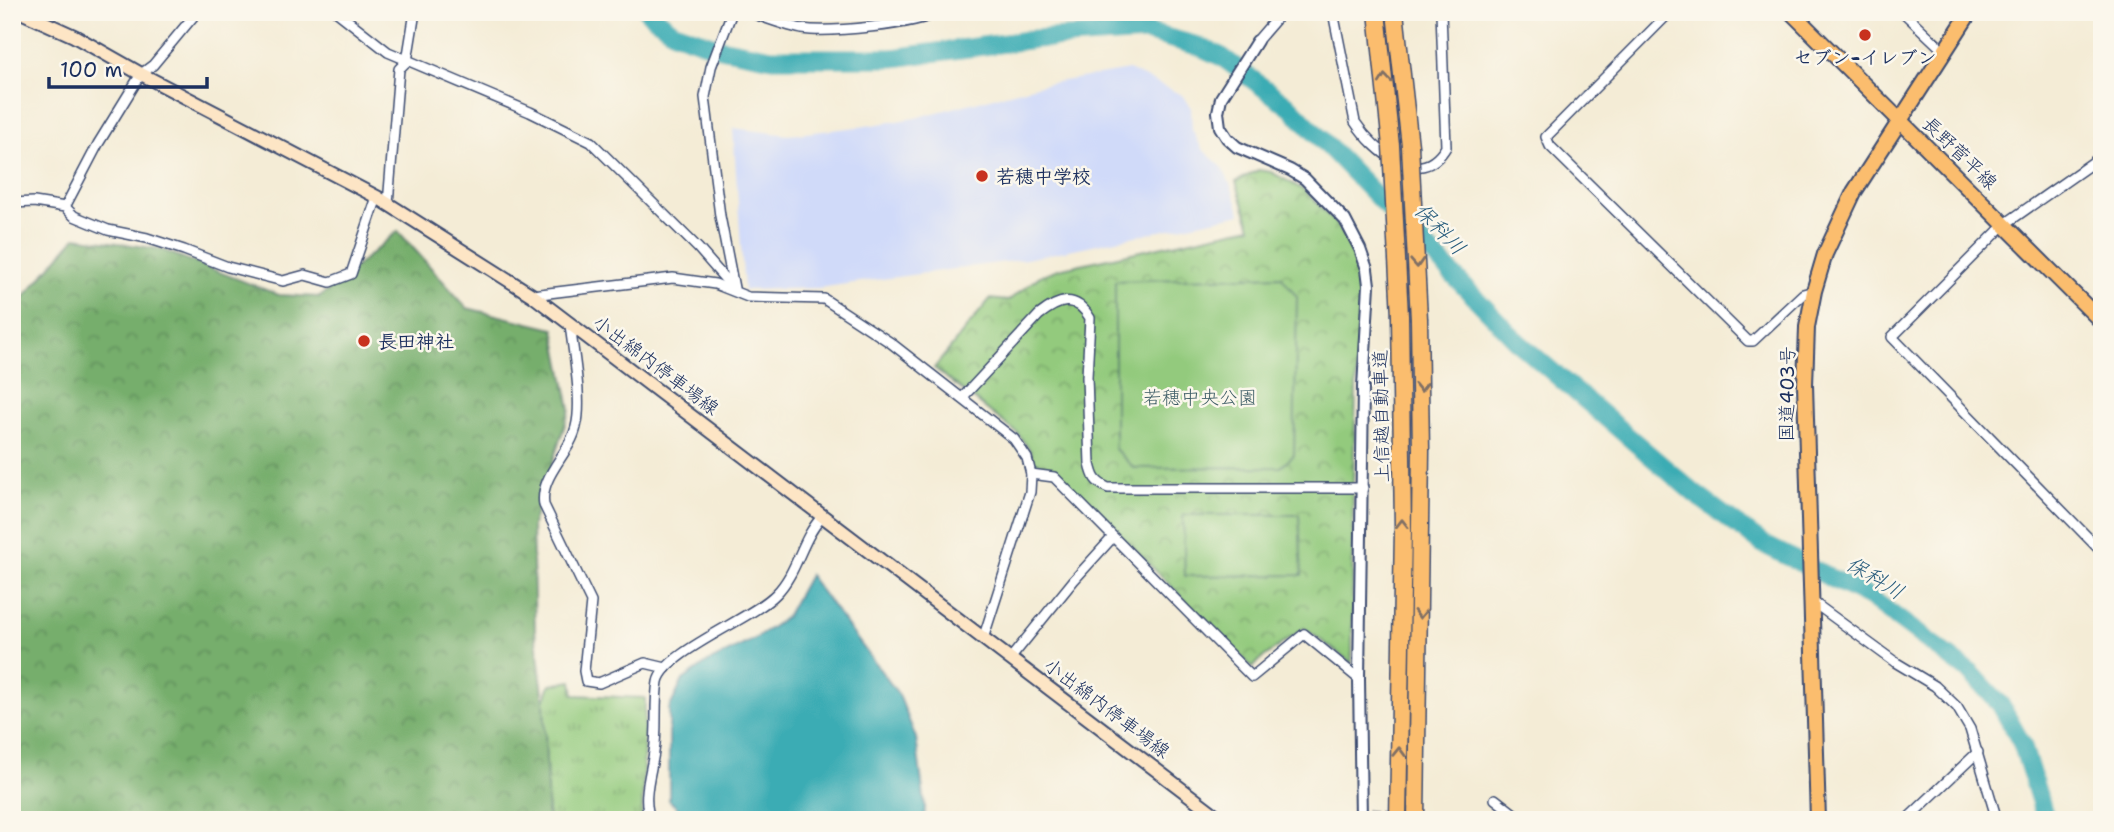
<svg xmlns="http://www.w3.org/2000/svg" width="2114" height="832" font-family="'Shantell Sans','Klee One',sans-serif">
<style>
.built{fill:#d0daf9}
.grass{fill:url(#grass-tufts);stroke:#577c6e;stroke-width:2}
.forest{fill:url(#forest-crowns);stroke:#486e65;stroke-width:2}
.park{fill:url(#park-crowns);stroke:#577c6e;stroke-width:2}
.pitch{fill:#93ca7d;stroke:#577c6e;stroke-width:2}
.water{fill:#3bacb4;stroke:#2b6e89;stroke-width:2}
.lines{fill:none;stroke-linecap:round;stroke-linejoin:round}
.river{stroke:#3bacb4;stroke-width:19}
.minor-tunnel{stroke:#c9c6be;stroke-width:9;stroke-dasharray:9 4.5;stroke-linecap:butt}
.minor-casing{stroke:#3c4b70;stroke-width:12}
.tertiary-casing{stroke:#3c4b70;stroke-width:14}
.secondary-casing{stroke:#3c4b70;stroke-width:16}
.primary-casing{stroke:#3c4b70;stroke-width:18}
.trunk-casing{stroke:#3c4b70;stroke-width:18}
.motorway-casing{stroke:#3c4b70;stroke-width:19}
.minor{stroke:#fff;stroke-width:9}
.tertiary{stroke:#fff;stroke-width:10}
.secondary{stroke:#fde5c5;stroke-width:12}
.primary{stroke:#fbbd6e;stroke-width:14}
.trunk{stroke:#fbbd6e;stroke-width:14}
.motorway{stroke:#fbbd6e;stroke-width:16}
.motorway-bridge-casing{stroke:#3c4b70;stroke-width:19;stroke-linecap:butt}
.motorway-bridge{stroke:#fbbd6e;stroke-width:16}
.oneway{stroke:#806f65}
.poi-dot{fill:#c8321e;stroke:#fbf7ec;stroke-width:2.5}
.labels{text-anchor:middle;dominant-baseline:central;stroke-width:5;stroke-linejoin:round;paint-order:stroke}
.poi-label{font-size:19px;font-weight:bold;fill:#1b2f5e;stroke:#fbf7ec;text-anchor:start}
.street-label{font-size:19px;fill:#1b2f5e;stroke:#fbf7ec}
.park-label{font-size:19px;fill:#3f5e67;stroke:#fbf7ec}
.water-label{font-size:21px;font-style:italic;fill:#265b7c;stroke:#fbf7ec}
</style>
<defs>
<pattern id="grass-tufts" width="24" height="20" patternUnits="userSpaceOnUse" patternTransform="scale(1.75)"><rect width="24" height="20" fill="#93ca7d"/><path d="M3 7l-1-3M5 7V3M7 7l1-3M15 17l-1-3M17 17v-4M19 17l1-3" fill="none" stroke="#77a46a"/></pattern>
<pattern id="forest-crowns" width="20" height="18" patternUnits="userSpaceOnUse" patternTransform="scale(1.75)"><rect width="20" height="18" fill="#76ae6c"/><path d="M2 6a3 3 0 1 1 6 0M12 15a3 3 0 1 1 6 0" fill="none" stroke="#608e5c"/></pattern>
<pattern id="park-crowns" width="20" height="18" patternUnits="userSpaceOnUse" patternTransform="scale(1.75)"><rect width="20" height="18" fill="#93ca7d"/><path d="M2 6a3 3 0 1 1 6 0M12 15a3 3 0 1 1 6 0" fill="none" stroke="#77a46a"/></pattern>
</defs>
<rect width="100%" height="100%" fill="#fbf7ec"/>
<filter id="ink" filterUnits="userSpaceOnUse"><feTurbulence type="fractalNoise" baseFrequency=".0143" numOctaves="2"/><feDisplacementMap in="SourceGraphic" scale="14" xChannelSelector="R" yChannelSelector="G"/><feConvolveMatrix kernelMatrix="1 2 1 2 8 2 1 2 1" color-interpolation-filters="sRGB"/></filter>
<filter id="wash" filterUnits="userSpaceOnUse"><feTurbulence type="fractalNoise" baseFrequency=".00686" numOctaves="4" result="noise"/><feDisplacementMap in="SourceGraphic" scale="28" xChannelSelector="R" yChannelSelector="G"/><feGaussianBlur stdDeviation="1.57" result="paint"/><feColorMatrix in="noise" values="0 0 0 0 0 0 0 0 0 0 0 0 0 0 0 0 0 1.4 0 .05"/><feComposite in="paint" operator="in"/></filter>
<g filter="url(#wash)">
<rect width="100%" height="100%" fill="#f4ecd6"/>
<polygon class="built" points="1129,70 1182,95 1191,108 1192,129 1202,149 1222,167 1231,186 1241,214 1026,259 818,288 744,290 733,128 788,135 866,126 915,118 1040,85"/>
<polygon class="grass" points="572,681 574,695 645,698 642,820 548,820 544,701 550,685"/>
<polygon class="forest" points="398,231 467,308 554,329 570,409 532,525 535,631 544,701 548,820 12,820 12,300 24,297 76,237 160,249 279,295 320,297"/>
<polygon class="park" points="1258,170 1271,172 1306,191 1334,221 1354,252 1359,298 1353,482 1352,663 1304,628 1261,659 1253,668 1066,481 1053,469 1037,470 1030,450 1017,433 934,368 990,299 1008,301 1040,276 1058,269 1251,227 1236,182"/>
<g class="pitch">
<polygon points="1281,276 1297,297 1294,455 1281,467 1134,468 1115,449 1115,281"/>
<polygon points="1183,515 1299,515 1302,575 1185,576"/>
</g>
<polygon class="water" points="809,575 899,695 916,738 925,806 924,820 690,820 669,800 669,709 683,680 708,662 755,639 786,617"/>
<g class="lines">
<polyline class="river" points="648,12 674,32 720,48 772,58 893,58 1035,39 1146,32 1198,46 1222,57 1291,108 1519,343 1695,494 1763,544 1869,597 1971,673 2000,704 2022,744 2046,820"/>
</g>
</g>
<g filter="url(#ink)">
<g class="lines">
<polyline class="minor-tunnel" points="1372,812 1432,819"/>
<g class="minor-casing">
<g id="minor">
<polyline points="337,12 388,52 530,112 591,142 698,248 733,288"/>
<polyline points="732,12 711,67 705,97 720,216 734,288"/>
<path d="M749 12C766 18 784 25 802 29 828 33 916 25 938 12"/>
<path d="M1333 12 1355 122C1374 151 1420 191 1446 147L1441 12"/>
<polyline points="1670,12 1546,137 1550,146 1748,341 1753,341 1803,294 1814,291"/>
<polyline points="1903,12 1944,51"/>
<polyline points="1257,41 1282,12"/>
<polyline points="2102,156 2005,224 1892,337 2102,552"/>
<polyline points="12,203 34,202 65,207 74,216 108,230 147,238 184,250 228,267 283,281 305,275 330,282 351,274 377,197"/>
<polyline points="388,204 399,69 407,61 415,12"/>
<polyline points="65,207 98,144 141,74 153,65 197,12"/>
<polyline points="532,295 673,278 715,284 748,297 824,299 891,343 1014,439 1027,458 1031,474 1030,492 983,639"/>
<path d="M570 324C573 352 583 401 576 427 570 454 539 476 544 505L591 602 584 671 586 681 599 683 645 663 666 668"/>
<path d="M962 398 1039 315C1058 300 1075 293 1090 318L1087 377 1090 464C1093 477 1095 482 1108 488H1363"/>
<polyline points="1031,474 1054,477 1252,677 1304,634 1359,679"/>
<polyline points="1813,602 1895,662 1935,686 1957,707 1970,729 1997,820"/>
<polyline points="1010,659 1074,580 1113,537"/>
<polyline points="1495,799 1522,820"/>
<polyline points="1432,819 1440,820"/>
<path d="M651 820C641 800 651 773 654 752 658 729 654 703 658 682 664 652 752 619 776 594 798 572 801 539 822 517"/>
<polyline points="1906,820 1978,752"/>
</g>
</g>
<g class="tertiary-casing">
<polyline id="tertiary" points="1257,41 1221,98 1218,112 1220,127 1227,138 1237,147 1290,170 1305,179 1345,220 1360,249 1367,269 1369,285 1363,387 1359,679 1361,820"/>
</g>
<g class="secondary-casing">
<polyline id="secondary" points="21,12 74,36 141,74 377,197 532,295 1222,820"/>
</g>
<g class="primary-casing">
<polyline id="primary" points="1791,12 2102,322"/>
</g>
<g class="trunk-casing">
<polyline id="trunk" points="1818,820 1805,385 1807,327 1814,291 1825,254 1854,192 1970,12"/>
</g>
<g class="motorway-casing">
<g id="motorway">
<polyline points="1377,12 1391,146"/>
<polyline points="1395,12 1410,146"/>
<polyline points="1398,820 1403,529 1400,316"/>
<polyline points="1416,820 1421,451 1419,319"/>
</g>
</g>
<use href="#minor" class="minor"/>
<use href="#tertiary" class="tertiary"/>
<use href="#secondary" class="secondary"/>
<use href="#primary" class="primary"/>
<use href="#trunk" class="trunk"/>
<use href="#motorway" class="motorway"/>
<g class="motorway-bridge-casing">
<g id="motorway-bridge">
<polyline points="1391,146 1400,316"/>
<polyline points="1410,146 1419,319"/>
</g>
</g>
<use href="#motorway-bridge" class="motorway-bridge"/>
</g>
<defs><path id="oneway-chevron" d="M-2-3.5L2.5 0L-2 3.5" fill="none" stroke-width="1.6" stroke-linecap="round" stroke-linejoin="round" transform="scale(1.75)"/></defs>
<g class="oneway">
<use href="#oneway-chevron" transform="translate(1385 79) rotate(-96)"/>
<use href="#oneway-chevron" transform="translate(1417 263) rotate(87)"/>
<use href="#oneway-chevron" transform="translate(1421 387) rotate(89)"/>
<use href="#oneway-chevron" transform="translate(1402 524) rotate(-90)"/>
<use href="#oneway-chevron" transform="translate(1420 614) rotate(91)"/>
<use href="#oneway-chevron" transform="translate(1399 752) rotate(-89)"/>
</g>
</g>
<g class="poi-dot">
<circle cx="1865" cy="35" r="7"/>
<circle cx="982" cy="176" r="7"/>
<circle cx="364" cy="341" r="7"/>
</g>
<g class="labels">
<g class="poi-label">
<text x="1865" y="57" text-anchor="middle">セブン-イレブン</text>
<text x="996" y="176">若穂中学校</text>
<text x="378" y="341">長田神社</text>
</g>
<g class="street-label">
<text transform="translate(1960 153) rotate(44)">長野菅平線</text>
<text transform="translate(656 365) rotate(37)">小出綿内停車場線</text>
<text transform="translate(1787 394) rotate(-89)">国道403号</text>
<text transform="translate(1381 416) rotate(-91)">上信越自動車道</text>
<text transform="translate(1107 708) rotate(37)">小出綿内停車場線</text>
</g>
<g class="park-label">
<text x="1200" y="397">若穂中央公園</text>
</g>
<g class="water-label">
<text transform="translate(1440 229) rotate(46)">保科川</text>
<text transform="translate(1875 578) rotate(31)">保科川</text>
</g>
</g>
<rect width="2114" height="832" fill="none" stroke="#fbf7ec" stroke-width="42"/>
<path d="M49 77v10h158v-10" fill="none" stroke="#1b2f5e" stroke-width="3.5"/>
<text x="60" y="77" font-size="21" fill="#1b2f5e" stroke="#fbf7ec" stroke-width="5" paint-order="stroke">100 m</text>
</svg>
